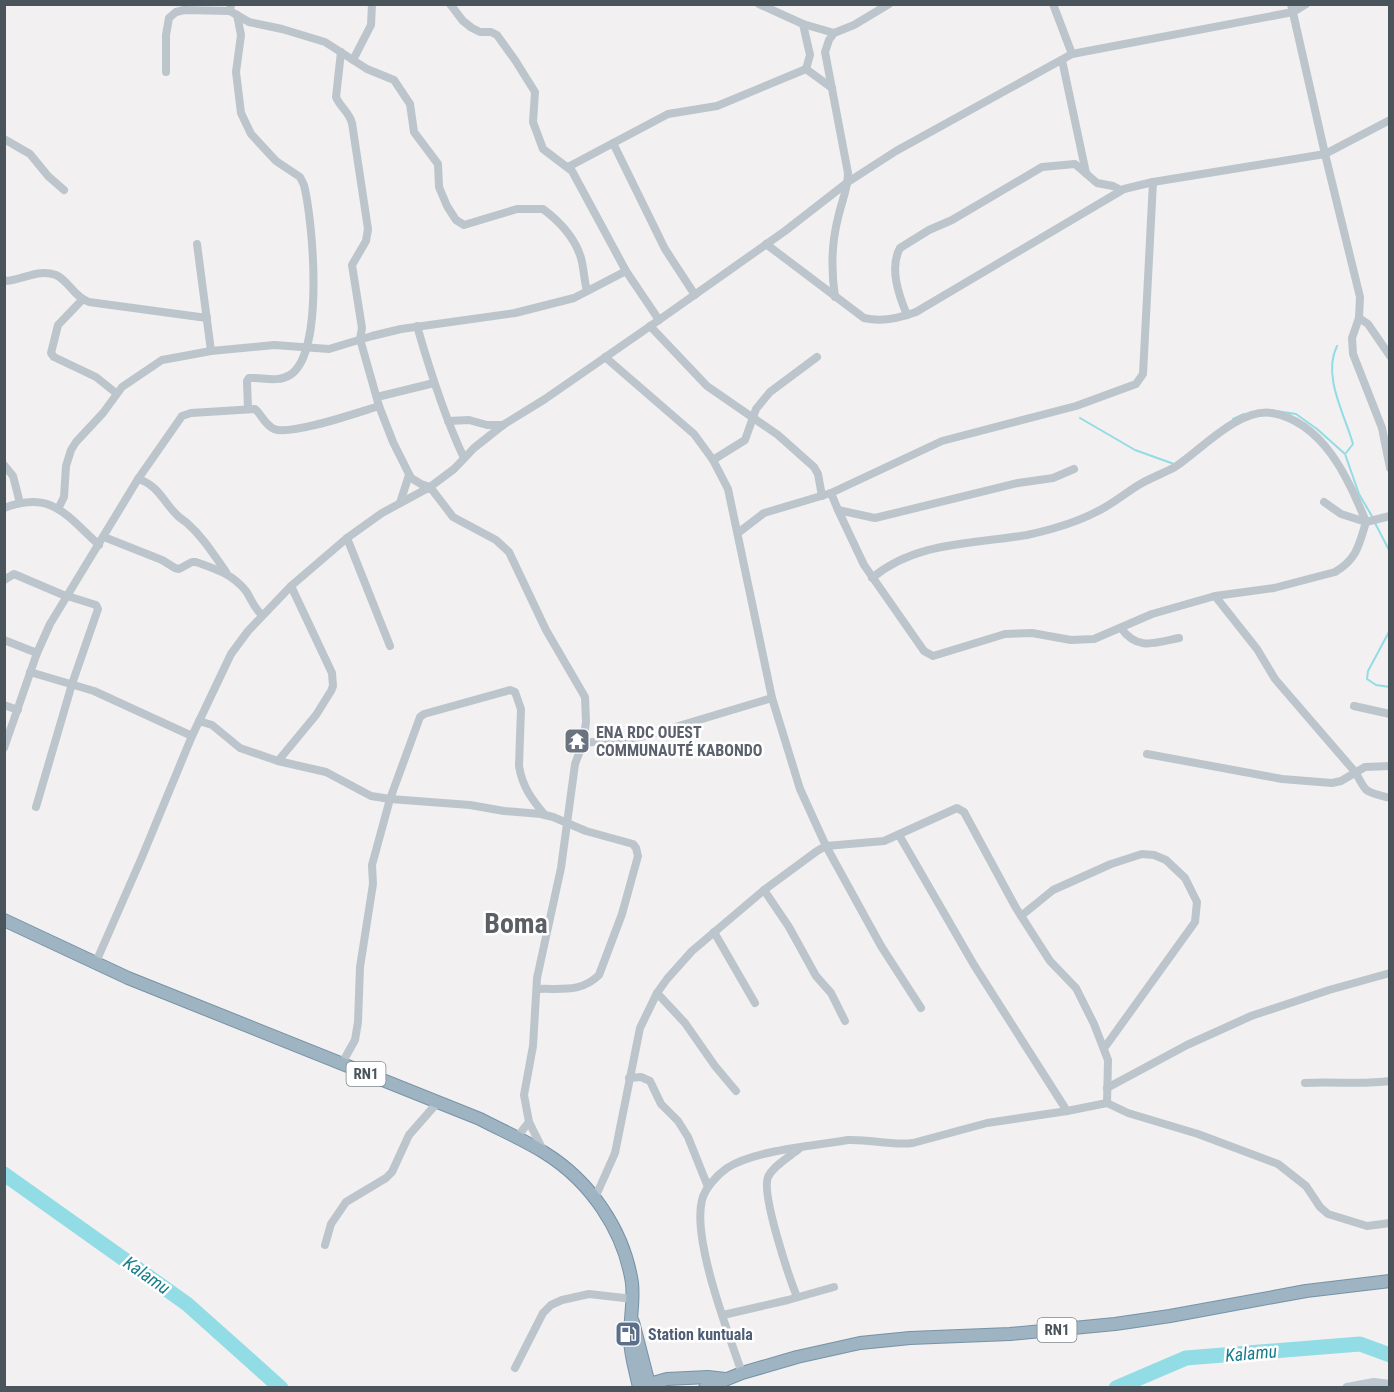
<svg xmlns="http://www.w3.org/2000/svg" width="1394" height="1392" font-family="'Roboto Condensed',sans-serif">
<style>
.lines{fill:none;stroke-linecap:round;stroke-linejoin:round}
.stream{stroke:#92dce5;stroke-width:2}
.river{stroke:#92dce5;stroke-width:15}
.trunk-casing{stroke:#7692a6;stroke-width:14}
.minor{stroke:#bcc5cb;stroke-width:8}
.secondary{stroke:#bdc8d0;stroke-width:10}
.trunk{stroke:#9eb4c3;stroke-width:12}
.labels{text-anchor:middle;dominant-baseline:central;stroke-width:5;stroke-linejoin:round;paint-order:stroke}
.shield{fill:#fff;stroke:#80878c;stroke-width:1.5}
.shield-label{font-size:15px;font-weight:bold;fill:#49545b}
.worship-label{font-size:16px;font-weight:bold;fill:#5b616d;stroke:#fff;text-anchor:start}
.service-label{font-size:16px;font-weight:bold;fill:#4e5e75;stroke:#fff;text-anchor:start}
.water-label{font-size:18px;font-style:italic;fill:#177d8a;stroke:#fff}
.town-label{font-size:28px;font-weight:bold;fill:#5c6064;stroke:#fff}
</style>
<rect width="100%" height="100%" fill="#f2f0f0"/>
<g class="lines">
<g class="stream">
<path d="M1337 346C1322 376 1345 415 1353 444L1346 453"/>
<polyline points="1276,411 1296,414 1317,429 1345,454 1359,494 1373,518"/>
<polyline points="1080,418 1135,450 1174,464"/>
<polyline points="1233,419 1244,414"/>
<polyline points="1375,523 1390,552"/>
<polyline points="1390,630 1368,671 1367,679 1376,685 1390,687"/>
</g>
<g class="river">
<polyline points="4,1174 187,1304 281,1388"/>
<polyline points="1116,1388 1186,1358 1360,1344 1390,1355"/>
</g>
<g class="trunk-casing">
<g id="trunk">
<path d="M4 920 128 978 480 1119C501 1130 524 1140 545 1153 590 1181 624 1230 632 1283 634 1301 630 1319 630 1338 630 1354 636 1372 639 1388"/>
<polyline points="633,1322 650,1388"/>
<polyline points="639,1387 667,1379 708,1377 725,1379"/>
<polyline points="705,1388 742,1373 797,1357 860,1343 910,1338 1010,1334 1115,1324 1170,1316 1306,1291 1390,1281"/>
</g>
</g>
<g class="minor">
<polyline points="450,4 463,21 472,28 480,32 491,32 497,35 515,60 535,92 533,122 543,149 572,171 626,271 659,320"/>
<polyline points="759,4 803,24 810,55 806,69 832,88"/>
<polyline points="1053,4 1072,54"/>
<polyline points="1291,4 1325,154 1360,297 1359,318 1352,338 1353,354 1382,428 1390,468"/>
<path d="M230 11 249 22 282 29 325 42 367 69 394 80 410 104 414 132 438 164 439 187 447 206 456 220 464 225 517 209H543C559 221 575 238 581 258 584 269 584 280 587 291"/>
<path d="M237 15 241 35 236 72 241 113 251 134 276 161 300 177 304 185C313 222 325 353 290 375 277 383 262 377 249 378L247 381 248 409"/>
<polyline points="803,24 834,33"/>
<path d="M341 52 336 97C340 107 349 112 352 123L368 229 366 241 352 265 362 328 360 339 379 406 393 442 411 478 421 484 430 487 454 469 474 448 503 425 545 399 659 320 785 231 848 182 896 151 1072 54 1293 12 1306 4"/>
<polyline points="353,60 371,25 372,4"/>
<polyline points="1062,60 1086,173"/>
<polyline points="166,72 166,35 169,18 176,12 184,10 230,11 231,4"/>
<polyline points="4,139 30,154 48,176 64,190"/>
<polyline points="613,143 665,249 695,295"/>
<polyline points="568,167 668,114 717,106 806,69"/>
<polyline points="197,244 211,351"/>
<path d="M766 244 864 318C881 322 900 318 916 312L1124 189 1153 182 1325 154 1390 120"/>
<path d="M4 281C22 281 37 268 56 275 68 280 74 297 89 302L207 318"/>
<path d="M835 297C831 270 831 245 838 218 841 203 848 189 848 173L825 52 829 40 834 33 854 25 889 4"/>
<polyline points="82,300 58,325 51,353 54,357 96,377 116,393"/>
<path d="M907 315C899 296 889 268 900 248L929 230 952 220 1042 167 1075 164 1097 183 1113 186 1121 190"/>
<polyline points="1359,318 1368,324 1390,356"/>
<path d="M417 326C430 371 444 416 464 458"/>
<polyline points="650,326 707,386 778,435 814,467 818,474 822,496"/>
<polyline points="605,357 694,434 713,460 728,489 772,698 800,789 826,846 881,946 921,1008"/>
<polyline points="377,397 434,383"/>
<polyline points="448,421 469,420 487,425 503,425"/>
<polyline points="713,460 745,440 756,409 770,392 817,357"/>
<polyline points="4,465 13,476 20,503"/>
<path d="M138 479C158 485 163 501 176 514 179 518 184 520 187 523 203 537 214 555 226 572"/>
<polyline points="831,493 838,510 875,518 1018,483 1053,478 1074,469"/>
<polyline points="1324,502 1341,514 1366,522"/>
<polyline points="400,503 409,475"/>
<polyline points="59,507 64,497 66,466 71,450 76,442 103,413 122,387 162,360 211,351 274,345 329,349 372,336 401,329 515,313 574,298 626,271"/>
<path d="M4 508C52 490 66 515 99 545"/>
<path d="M838 510 864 565 924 651 933 656 1005 634 1032 633 1071 640 1094 639 1152 614 1215 596 1257 649 1275 679 1356 773C1367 795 1366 791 1390 798"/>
<polyline points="738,533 764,513 831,493 942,441 1076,406 1136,384 1143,374 1153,182"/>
<path d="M104 537 162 560 175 568 179 569 192 562H196C216 569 232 574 246 591 252 600 253 607 262 615"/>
<polyline points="347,538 390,646"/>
<path d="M872 578C916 541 974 544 1027 535 1050 530 1075 523 1096 512 1112 505 1126 492 1142 483 1153 477 1164 473 1175 467 1201 450 1238 408 1272 413 1323 422 1349 479 1366 522"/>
<polyline points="4,580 14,574 61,594 96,605 98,609 72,684 36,807"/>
<path d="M1215 596 1274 588 1335 572C1357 559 1359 545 1366 522L1390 516"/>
<path d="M1121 628C1137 651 1155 643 1179 638"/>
<polyline points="4,640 37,653"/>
<polyline points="30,672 94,691 192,736"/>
<polyline points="4,705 18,710"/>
<polyline points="1354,706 1390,714"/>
<path d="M199 721 212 725 240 748 278 761 326 772 371 796 390 799 470 805 504 811 541 814 553 817 586 831 633 844 636 848 638 856 622 914 599 975C581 993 561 988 537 989"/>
<path d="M4 748 37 653 50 624 138 479 182 416 191 413 255 409C262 415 264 424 274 429 291 436 359 412 379 406"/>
<polyline points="1147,754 1282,779 1332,783 1341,781 1365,767 1390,766"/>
<polyline points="278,761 316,715 331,691 333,686 332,673 291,586"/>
<polyline points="899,835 974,965 1067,1111"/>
<polyline points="764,890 789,927 816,976 831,993 845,1021"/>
<polyline points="1021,916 1053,890 1111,864 1142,854 1154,855 1166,860 1185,878 1197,902 1195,922 1105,1047"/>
<polyline points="714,932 755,1003"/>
<polyline points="96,962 142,857 192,736 231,654 248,631 291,586 347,538 382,513 430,487 453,517 496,540 509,552 546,630 585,697 586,722 583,743 637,738 652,734 772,698"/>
<polyline points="657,993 685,1023 715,1066 736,1091"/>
<path d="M341 1065 355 1040 358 1022 360 967 373 884 372 865 390 799 420 717 424 714 510 690 515 692 521 709 519 766C522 786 532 800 545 815"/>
<polyline points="629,1078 641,1077 650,1081 661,1104 678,1121 688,1137 708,1187"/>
<path d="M1305 1083C1333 1081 1361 1085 1390 1081"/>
<polyline points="1107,1088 1187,1045 1251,1016 1329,990 1390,973"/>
<polyline points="517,1137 529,1122"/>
<polyline points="544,1152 529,1122 524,1095 533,1046 537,978 561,868 575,764 583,743"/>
<polyline points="595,1198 615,1153 640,1028 657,993 667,979 692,951 764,890 817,851 826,846 884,841 957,808 964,812 1016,908 1050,961 1076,988 1094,1024 1108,1060 1107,1103"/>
<polyline points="325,1245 331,1224 346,1202 386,1178 392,1172 409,1135 438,1102"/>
<path d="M797 1297C789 1277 761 1194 768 1177 774 1165 789 1157 799 1149"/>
<polyline points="723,1315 788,1300 834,1287"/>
<polyline points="515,1368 543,1313 551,1305 562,1300 589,1294 633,1299"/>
<path d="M742 1373C728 1332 692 1240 702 1200 705 1188 717 1175 727 1168 755 1150 814 1146 848 1140 870 1139 891 1146 913 1143L987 1123 1067 1111 1107 1103 1128 1113 1198 1134 1278 1164 1306 1186 1320 1207 1328 1214 1367 1226 1390 1223"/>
</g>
<polyline class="secondary" points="1347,1388 1374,1383 1390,1385"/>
<use href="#trunk" class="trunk"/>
</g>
<defs>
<g id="temple-square" transform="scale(1.35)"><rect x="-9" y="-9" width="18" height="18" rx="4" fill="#6b7280" stroke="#fff"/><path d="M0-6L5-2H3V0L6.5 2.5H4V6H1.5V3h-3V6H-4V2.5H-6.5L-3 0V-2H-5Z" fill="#fff"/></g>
<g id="fuel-square" transform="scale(1.35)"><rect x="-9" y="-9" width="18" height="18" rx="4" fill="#5c6f8a" stroke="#fff"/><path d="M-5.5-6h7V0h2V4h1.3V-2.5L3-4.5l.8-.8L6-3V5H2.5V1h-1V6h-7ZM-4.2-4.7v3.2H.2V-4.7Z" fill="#fff"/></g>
</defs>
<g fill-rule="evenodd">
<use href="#temple-square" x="577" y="741"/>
<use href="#fuel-square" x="628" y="1334"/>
</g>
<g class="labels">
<g class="shield">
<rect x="346.5" y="1062" width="39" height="24" rx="4.5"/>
<rect x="1037.5" y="1318" width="39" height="24" rx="4.5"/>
</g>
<g class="shield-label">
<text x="366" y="1074">RN1</text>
<text x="1057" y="1330">RN1</text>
</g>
<g class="worship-label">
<text x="596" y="732">ENA RDC OUEST<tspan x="596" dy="18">COMMUNAUTÉ KABONDO</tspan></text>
</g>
<g class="service-label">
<text x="648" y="1334">Station kuntuala</text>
</g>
<g class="water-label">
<text transform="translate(147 1275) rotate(35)">Kalamu</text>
<text transform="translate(1251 1353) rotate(-5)">Kalamu</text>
</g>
<g class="town-label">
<text x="516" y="923">Boma</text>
</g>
</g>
<rect width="1394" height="1392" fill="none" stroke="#49545b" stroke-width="12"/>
</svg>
